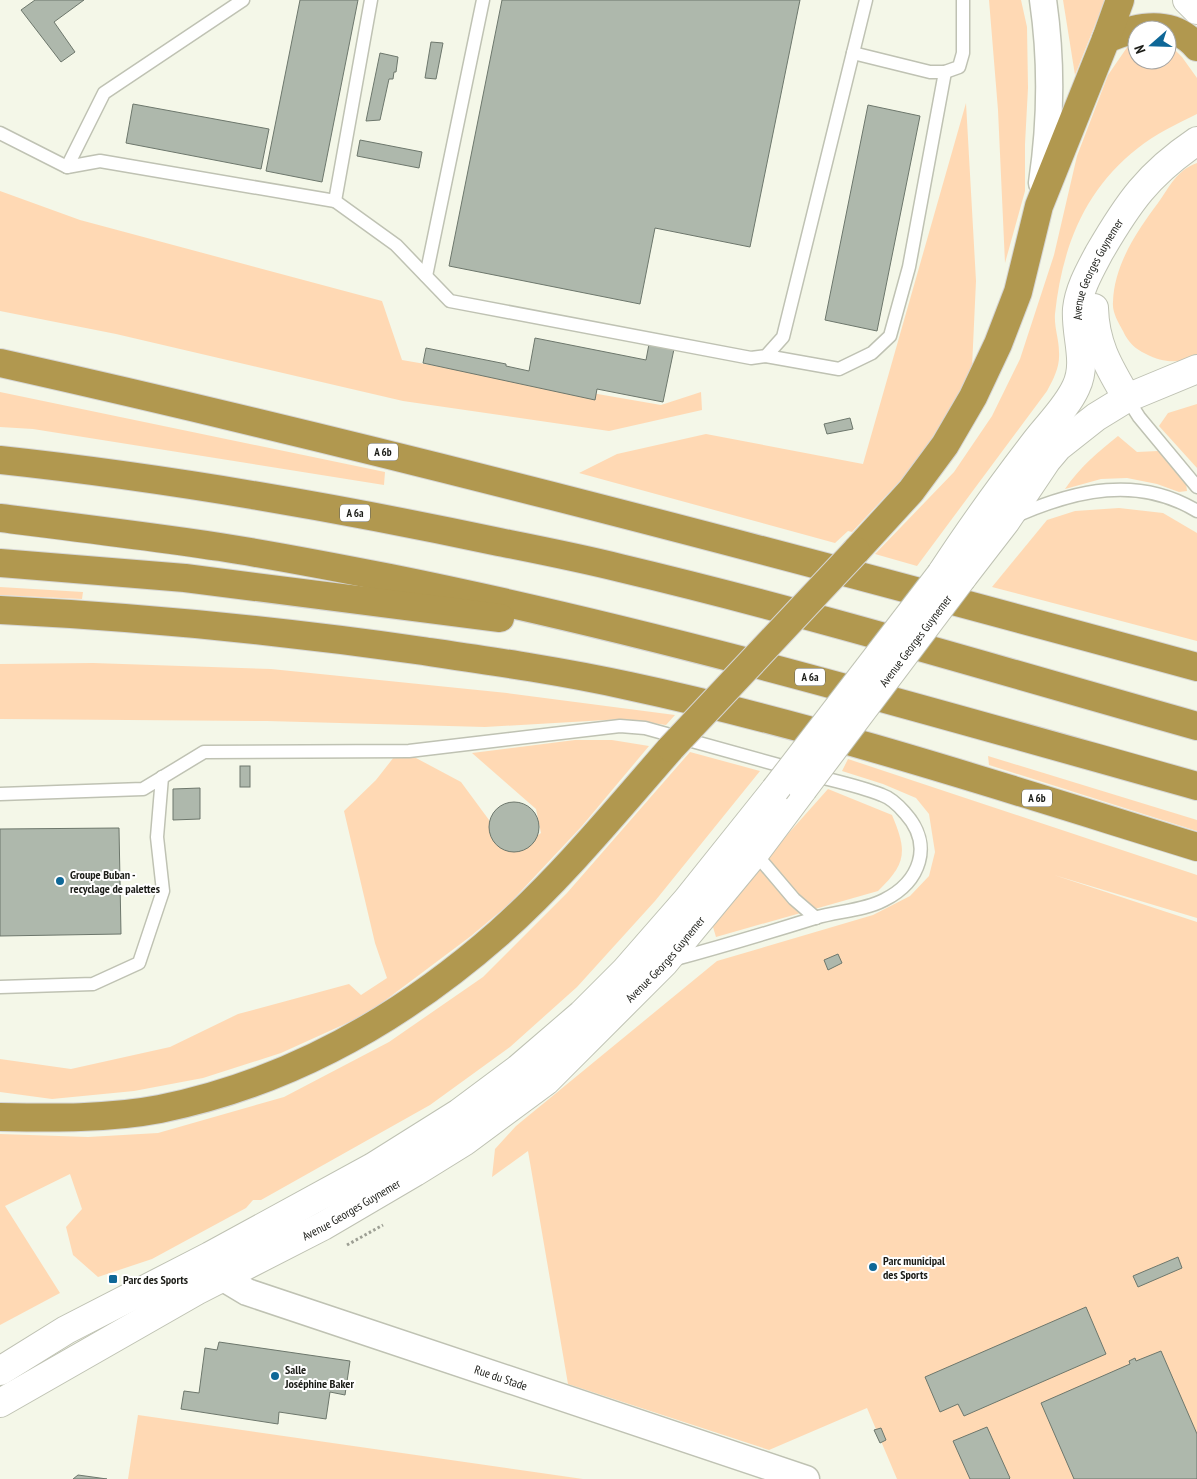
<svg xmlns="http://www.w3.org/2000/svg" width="1197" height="1479" font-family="'PT Sans Narrow',sans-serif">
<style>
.green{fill:#ffd9b4}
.building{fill:#aeb8ac;stroke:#6d776c}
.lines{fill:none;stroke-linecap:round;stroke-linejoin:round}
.service-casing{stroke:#bfc2b3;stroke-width:15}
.minor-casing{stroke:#bfc2b3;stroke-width:29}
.tertiary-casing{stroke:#bfc2b3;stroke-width:30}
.secondary-casing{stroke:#bfc2b3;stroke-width:30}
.motorway-casing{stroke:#d6d6d5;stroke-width:30}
.path{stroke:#9d9f94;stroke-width:3;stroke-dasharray:2.5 2.5;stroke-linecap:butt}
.service{stroke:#fff;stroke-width:12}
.minor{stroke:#fff;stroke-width:26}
.tertiary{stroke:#fff;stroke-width:28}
.secondary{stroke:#fff;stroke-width:28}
.motorway{stroke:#b1984f;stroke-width:28}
.secondary-bridge-casing{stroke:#bfc2b3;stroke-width:30;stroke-linecap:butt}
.motorway-bridge-casing{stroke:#d6d6d5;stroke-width:30;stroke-linecap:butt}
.secondary-bridge{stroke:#fff;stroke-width:28}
.motorway-bridge{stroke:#b1984f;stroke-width:28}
.poi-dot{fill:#0e6797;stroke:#fff;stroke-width:2}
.labels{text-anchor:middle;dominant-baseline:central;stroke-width:4;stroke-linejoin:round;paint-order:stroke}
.shield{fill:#fff;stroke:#5f605d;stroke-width:1}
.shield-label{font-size:11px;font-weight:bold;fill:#1b1c17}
.street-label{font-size:12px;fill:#1b1c17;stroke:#fff}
.poi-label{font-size:12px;font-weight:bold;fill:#1b1c17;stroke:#fff;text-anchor:start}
</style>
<rect width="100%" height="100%" fill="#f4f7e8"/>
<g class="green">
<polygon points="989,0 1021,0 1027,27 1028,88 1025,144 1025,191 1005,263 998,110"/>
<polygon points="1063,0 1105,0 1075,75"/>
<path d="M1167 42 1182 57 1197 78V114C1177 124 1155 134 1138 148 1084 190 1062 248 1055 314 1054 327 1059 339 1059 352 1060 367 1054 378 1047 391L917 566 875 554 954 472 992 416 1020 359 1054 255 1077 156 1108 75 1128 46 1137 43V60H1167Z"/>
<polygon points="966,103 976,281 972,367 957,398 915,465 852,532 848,531 835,543 579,473 617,454 706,434 863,464"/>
<path d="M1197 163V355C1179 364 1164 363 1146 354 1135 349 1128 342 1123 331 1118 322 1112 312 1113 302 1114 265 1137 231 1158 203 1171 185 1176 171 1197 163Z"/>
<polygon points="0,191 80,220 382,301 402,360 661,405 701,392 702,410 609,431 403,401 116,334 0,311"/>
<polygon points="0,392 385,472 384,485 33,429 0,427"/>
<polygon points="1197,404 1197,468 1159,426 1168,413"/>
<path d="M1118 436 1137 452 1158 451 1186 483 1187 491 1179 492 1157 484 1127 478 1101 479 1065 489C1080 467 1098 452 1118 436Z"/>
<polygon points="1119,508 1163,513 1197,533 1197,641 992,587 1047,520 1075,511"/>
<polygon points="0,587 83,592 82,599 0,595"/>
<polygon points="93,663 271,669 507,693 675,715 666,725 623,719 485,727 267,721 0,719 0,664"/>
<polygon points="575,740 612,740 649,746 582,826 508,905 471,936 367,1014 281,1053 203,1078 134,1091 52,1099 0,1092 0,1059 71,1069 170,1047 238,1014 349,984 361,995 387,978 375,943 344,811 376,780 394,757 416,758 461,782 506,843 522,846 541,833 536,809 472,753"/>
<polygon points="690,752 760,771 655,901 577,987 510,1047 430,1105 261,1200 253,1200 246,1208 152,1259 98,1277 73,1255 66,1227 82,1209 70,1174 5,1206 60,1293 0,1325 0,1134 88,1137 158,1133 284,1097 389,1042 483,977 567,893"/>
<polygon points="988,756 1197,820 1197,831 989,765"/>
<polygon points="848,759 1197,875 1197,918 1054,875 1197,922 1197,1479 897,1479 867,1408 769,1450 568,1384 528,1151 492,1177 495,1149 516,1126 717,961 873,915 910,896 929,876 935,852 929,814 916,798 883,784 842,771"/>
<path d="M828 789 892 815C907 851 907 863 878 891L716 937 713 927 787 835Z"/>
<polygon points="138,1415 583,1479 584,1479 128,1479"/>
</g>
<g class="building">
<polygon points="35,0 84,0 54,22 75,52 61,62 21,10"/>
<polygon points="300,0 358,0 322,182 266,171"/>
<polygon points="502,0 800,0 750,247 655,228 640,304 449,266"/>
<polygon points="431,42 443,43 436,79 425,78"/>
<polygon points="380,53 398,57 396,72 394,72 393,79 389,79 380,120 366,121"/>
<polygon points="133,104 269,129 261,169 126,143"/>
<polygon points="868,105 920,116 877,331 825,320"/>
<polygon points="360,140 422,152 419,168 357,156"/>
<polygon points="535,338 646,360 649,344 674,349 663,402 597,389 595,400 423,363 426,348 506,364 506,366 529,371"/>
<polygon points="850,418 853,429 827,434 824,424"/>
<rect x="240" y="766" width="10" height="21"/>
<polygon points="200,788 200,819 173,820 173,789"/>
<circle cx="514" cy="827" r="25"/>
<polygon points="119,828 121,934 0,936 0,829"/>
<polygon points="838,954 842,963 828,970 824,960"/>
<polygon points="1178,1257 1182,1268 1138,1287 1133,1276"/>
<polygon points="1086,1307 1106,1354 964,1416 958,1404 940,1412 925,1377"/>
<polygon points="219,1342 350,1361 345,1395 330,1392 326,1419 279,1412 278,1424 181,1409 184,1391 199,1393 205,1348 217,1350"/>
<polygon points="1161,1351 1197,1434 1197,1479 1074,1479 1041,1403 1130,1364 1129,1361 1135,1358 1136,1361"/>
<polygon points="987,1427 1010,1478 1009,1479 970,1479 953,1441"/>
<polygon points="881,1428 886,1440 880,1443 874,1430"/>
<polygon points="78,1475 107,1479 73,1479"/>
</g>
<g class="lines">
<g class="service-casing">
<g id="service">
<polyline points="853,53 930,72 945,72 959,67 963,53 963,0"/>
<polyline points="0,133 67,167 100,161 335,201 371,0"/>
<polyline points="67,167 104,93 243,0"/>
<polyline points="335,201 396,245 450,301 751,358 766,356 783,337 866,0"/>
<polyline points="426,276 483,0"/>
<polyline points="766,356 839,369 872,353 890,336 909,267 945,72"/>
<polyline points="1127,398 1139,417 1197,487"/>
<path d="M1016 516C1075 490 1138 475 1197 511"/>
<polyline points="0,794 143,789 204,752 409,751 620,726 645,728 793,769"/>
<polyline points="755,853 794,899 816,918"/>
<path d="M672 960C720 947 767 933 815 918 837 911 863 911 884 900 920 882 934 845 905 813 899 806 891 798 882 795 860 786 835 781 812 775"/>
<polyline points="0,987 93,984 139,963 163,891 157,837 162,777"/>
</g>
</g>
<g class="minor-casing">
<g id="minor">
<path d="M1042 183C1051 122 1052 62 1043 0"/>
<path id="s1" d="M212 1261 222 1277 247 1292 806 1479"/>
</g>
</g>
<g class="tertiary-casing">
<polyline id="tertiary" points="1187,0 1197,10"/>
</g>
<g class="secondary-casing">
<g id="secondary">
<path d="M1094 308C1095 345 1109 367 1127 398"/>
<path id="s2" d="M941 574C971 528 1003 484 1036 441 1049 424 1067 407 1076 387 1088 362 1075 335 1077 309 1079 289 1090 270 1099 253 1128 203 1148 174 1197 141"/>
<polyline points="962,578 1006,521 1047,460 1058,447 1096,417 1127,398 1197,369"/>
<polyline points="0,1371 66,1330 210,1256 373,1167 459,1113 518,1069 582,1014 625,971 687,900 775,790"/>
<path id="s3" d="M0 1403 196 1291 323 1226 415 1172 465 1141 546 1081 664 963 755 853 803 789"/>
</g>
</g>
<g class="motorway-casing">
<g id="motorway">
<path d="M1106 39C1137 26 1172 18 1197 47"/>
<path d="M0 363C402 453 800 559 1197 667"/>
<path d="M0 460C168 478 334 507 499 542 539 550 580 558 620 568 814 614 1005 672 1197 726"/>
<path d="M0 518C73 527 147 536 220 547 277 556 334 567 390 578 663 633 929 711 1197 786"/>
<polyline points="856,551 911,491 945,445 973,397 998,344 1018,292 1039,206 1106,39 1120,0"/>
<polyline points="0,563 185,578 500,618"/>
<path d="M0 610C141 617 283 631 423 651 491 661 561 671 629 686 821 727 1009 789 1197 847"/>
<path d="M0 1117C53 1118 108 1119 160 1109 289 1083 401 1019 499 933 562 877 616 811 671 748"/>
</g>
</g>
<polyline class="path" points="347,1245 383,1225"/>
<use href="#service" class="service"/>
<use href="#minor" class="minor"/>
<use href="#tertiary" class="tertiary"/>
<use href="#secondary" class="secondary"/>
<use href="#motorway" class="motorway"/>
<g class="secondary-bridge-casing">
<g id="secondary-bridge">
<path id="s4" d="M803 789 962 578"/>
<polyline points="775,790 941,574"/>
</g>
</g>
<g class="motorway-bridge-casing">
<polyline id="motorway-bridge" points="671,748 856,551"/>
</g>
<use href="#secondary-bridge" class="secondary-bridge"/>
<use href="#motorway-bridge" class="motorway-bridge"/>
</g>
<g class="poi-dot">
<circle cx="60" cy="881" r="5"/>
<circle cx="873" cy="1267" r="5"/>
<rect x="108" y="1274" width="10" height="10" rx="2.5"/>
<circle cx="275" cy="1376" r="5"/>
</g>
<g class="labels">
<g class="shield">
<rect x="368" y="443.5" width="30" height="17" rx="4"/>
<rect x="340" y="504.5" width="30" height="17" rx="4"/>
<rect x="795" y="668.5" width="30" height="17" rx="4"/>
<rect x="1022" y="789.5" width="30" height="17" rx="4"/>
</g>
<g class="shield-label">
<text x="383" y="452">A 6b</text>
<text x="355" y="513">A 6a</text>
<text x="810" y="677">A 6a</text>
<text x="1037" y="798">A 6b</text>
</g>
<g class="street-label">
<text stroke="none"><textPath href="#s2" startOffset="354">Avenue Georges Guynemer</textPath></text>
<text stroke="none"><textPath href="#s4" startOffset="186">Avenue Georges Guynemer</textPath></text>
<text stroke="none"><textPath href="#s3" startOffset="805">Avenue Georges Guynemer</textPath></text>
<text stroke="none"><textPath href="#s3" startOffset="401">Avenue Georges Guynemer</textPath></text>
<text stroke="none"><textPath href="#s1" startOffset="316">Rue du Stade</textPath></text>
</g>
<g class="poi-label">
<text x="70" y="874">Groupe Buban -<tspan x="70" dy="14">recyclage de palettes</tspan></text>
<text x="883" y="1260">Parc municipal<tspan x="883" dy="14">des Sports</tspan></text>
<text x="123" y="1279">Parc des Sports</text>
<text x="285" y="1369">Salle<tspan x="285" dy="14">Joséphine Baker</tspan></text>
</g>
</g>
<g transform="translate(1152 45) rotate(250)"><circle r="24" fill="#ffffff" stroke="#a4a4a2"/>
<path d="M0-4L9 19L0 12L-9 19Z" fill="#0e6797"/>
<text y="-8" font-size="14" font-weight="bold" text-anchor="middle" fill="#1b1c17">N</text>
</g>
</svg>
